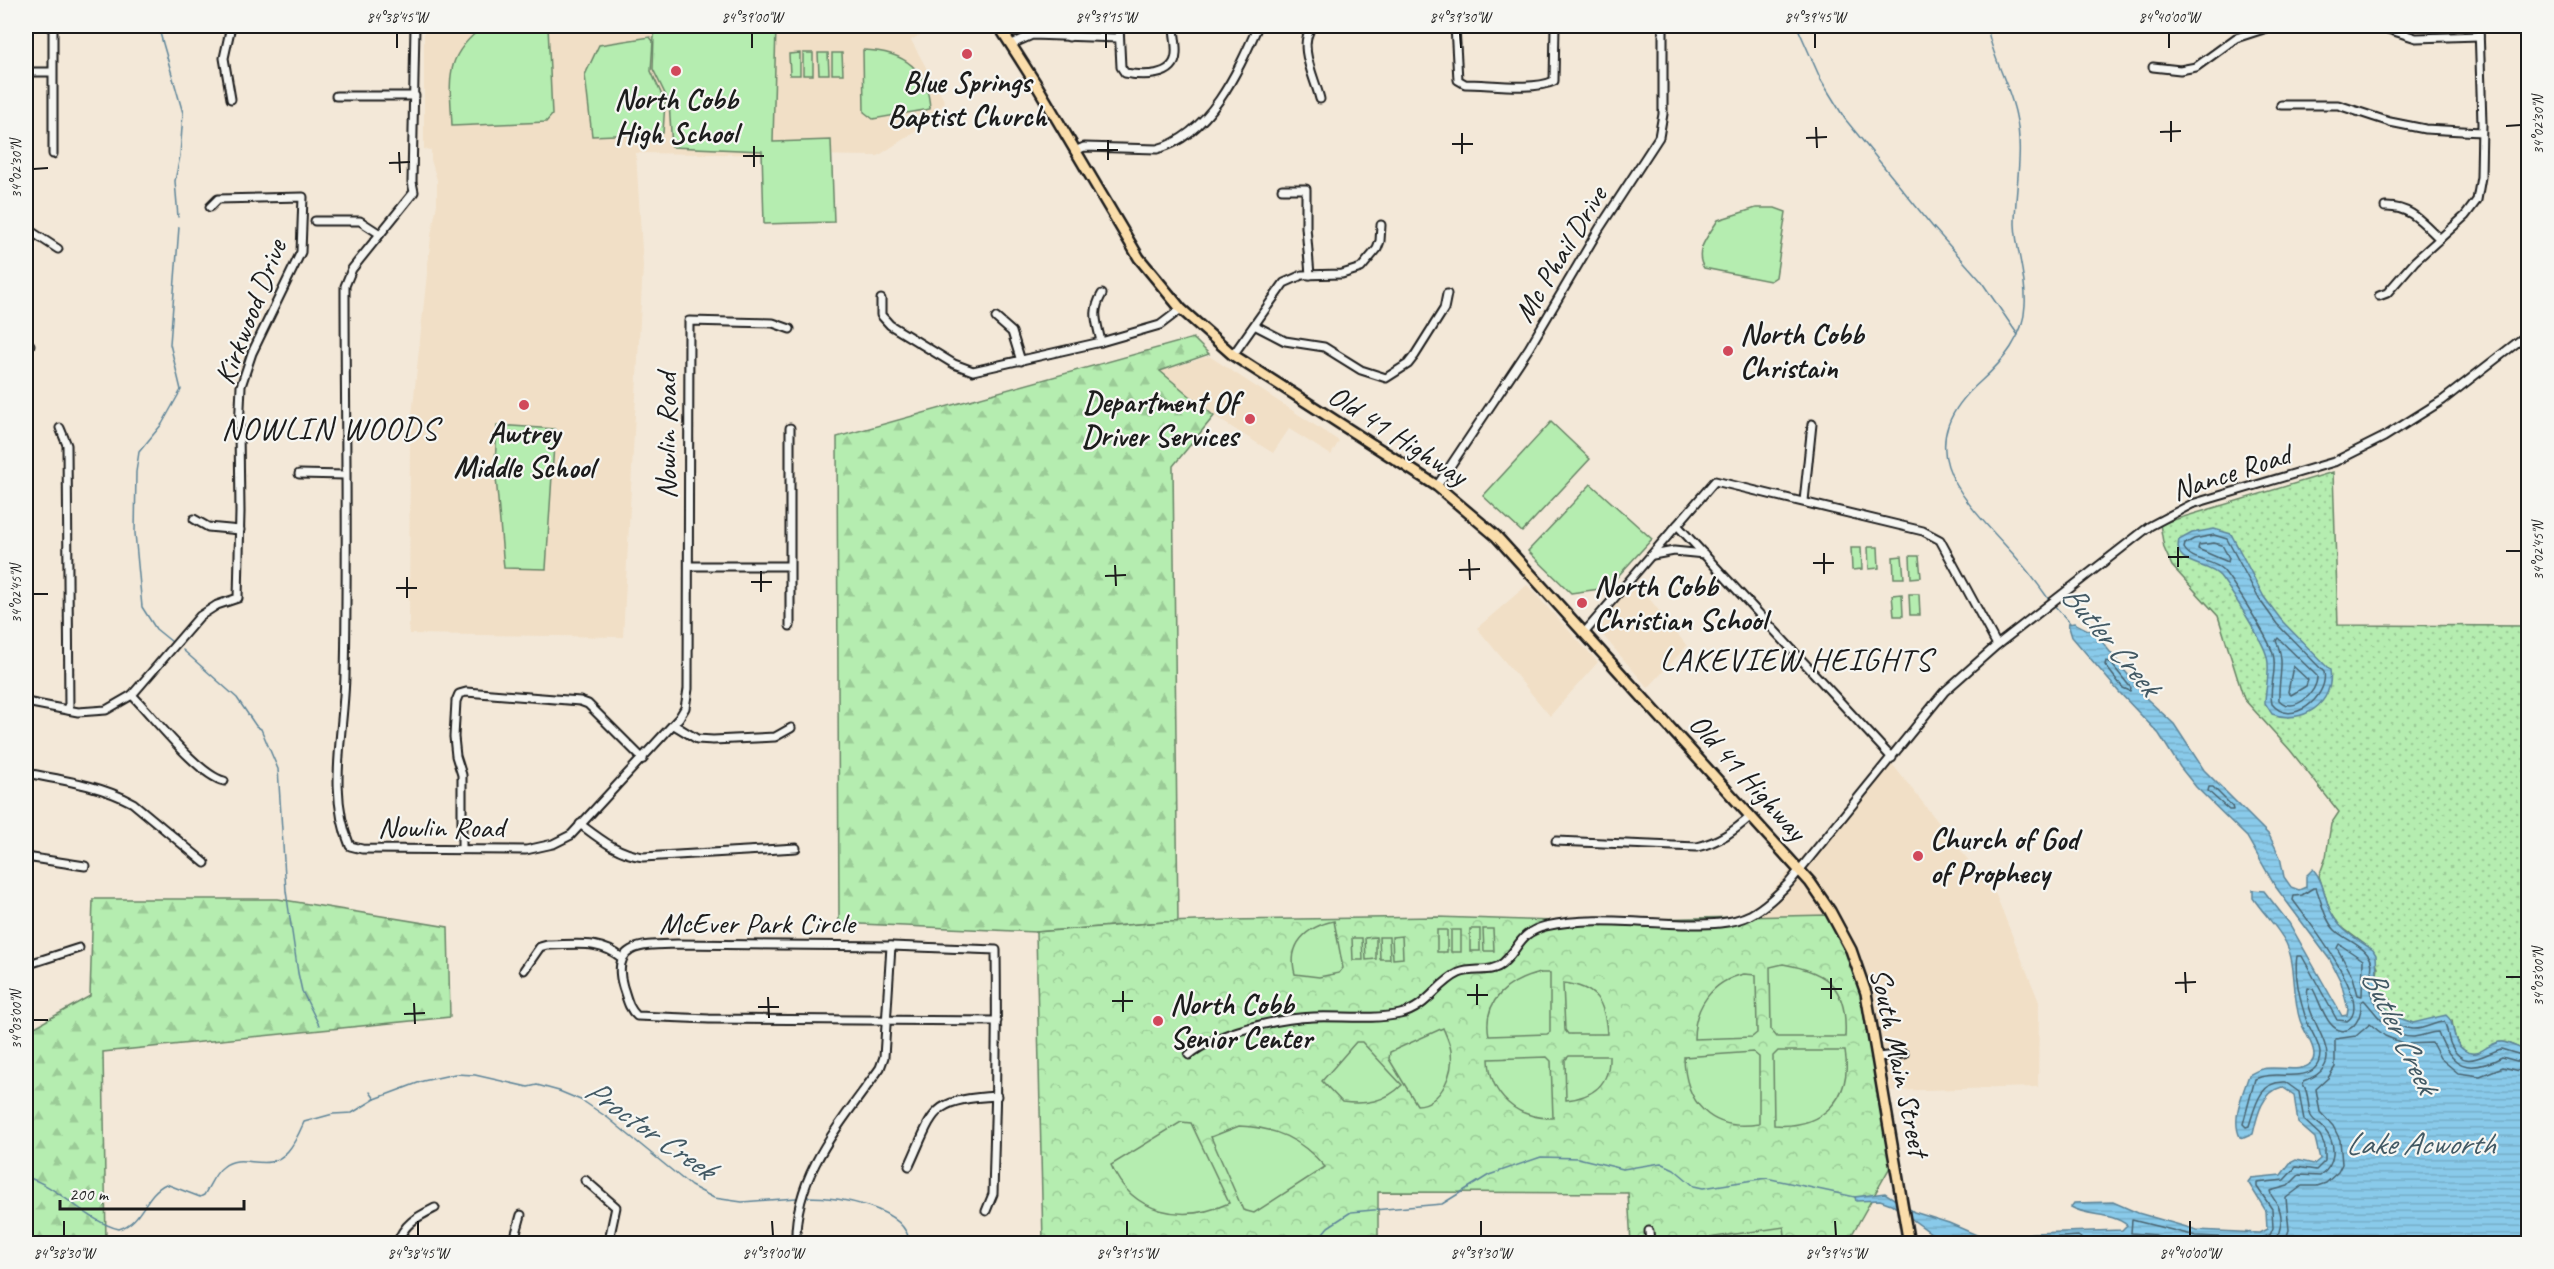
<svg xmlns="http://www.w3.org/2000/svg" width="2554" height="1269" font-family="Caveat,sans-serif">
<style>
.built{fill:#f1dfc6}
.grass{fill:url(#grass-dots);stroke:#688466;stroke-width:1.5}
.forest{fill:url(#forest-firs);stroke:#688466;stroke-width:1.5}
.park{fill:url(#park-crowns);stroke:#688466;stroke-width:1.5}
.pitch{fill:#b5edb0;stroke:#688466;stroke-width:1.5}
.water{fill:url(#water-rules);stroke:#5d8498;stroke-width:1.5}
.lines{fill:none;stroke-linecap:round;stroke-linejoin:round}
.shore{stroke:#48626e;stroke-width:1.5}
.stream{stroke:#5d8498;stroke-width:1.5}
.minor-casing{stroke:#1c1c1c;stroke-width:11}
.major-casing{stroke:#1c1c1c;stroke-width:14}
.minor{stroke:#f6f6f2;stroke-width:7}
.major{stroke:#faddab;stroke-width:9}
.ticks{fill:none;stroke:#1c1c1c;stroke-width:2}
.poi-dot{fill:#d1495b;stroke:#f6f6f2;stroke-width:2}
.labels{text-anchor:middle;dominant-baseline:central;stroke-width:4.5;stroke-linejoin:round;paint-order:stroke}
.poi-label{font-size:30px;font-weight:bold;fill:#1c1c1c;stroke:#f6f6f2;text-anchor:start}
.street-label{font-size:30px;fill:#1c1c1c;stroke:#f6f6f2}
.neighbourhood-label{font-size:32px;letter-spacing:1.5px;fill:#1c1c1c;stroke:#f6f6f2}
.water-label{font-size:32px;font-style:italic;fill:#425964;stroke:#f6f6f2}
.neatline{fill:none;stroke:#1c1c1c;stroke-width:2}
.ticks-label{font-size:15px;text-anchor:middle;fill:#1c1c1c}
</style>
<defs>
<pattern id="grass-dots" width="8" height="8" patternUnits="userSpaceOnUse" patternTransform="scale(1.5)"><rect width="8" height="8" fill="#b5edb0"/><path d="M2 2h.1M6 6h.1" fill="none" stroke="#9bcb97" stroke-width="1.8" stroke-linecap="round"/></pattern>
<pattern id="forest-firs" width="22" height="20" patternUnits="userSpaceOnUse" patternTransform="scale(1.5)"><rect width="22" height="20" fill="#b5edb0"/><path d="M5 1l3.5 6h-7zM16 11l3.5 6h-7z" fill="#9bcb97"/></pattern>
<pattern id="park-crowns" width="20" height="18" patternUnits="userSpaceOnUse" patternTransform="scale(1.5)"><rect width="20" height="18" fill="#b5edb0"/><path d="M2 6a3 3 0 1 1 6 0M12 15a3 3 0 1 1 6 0" fill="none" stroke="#9bcb97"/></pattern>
<pattern id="water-rules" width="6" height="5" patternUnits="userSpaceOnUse" patternTransform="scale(1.5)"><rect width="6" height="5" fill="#89caea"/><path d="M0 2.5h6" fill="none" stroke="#76adc8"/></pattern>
</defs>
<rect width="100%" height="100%" fill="#f3e8d8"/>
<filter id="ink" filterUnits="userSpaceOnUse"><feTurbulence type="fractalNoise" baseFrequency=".0167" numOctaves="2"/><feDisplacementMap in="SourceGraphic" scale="12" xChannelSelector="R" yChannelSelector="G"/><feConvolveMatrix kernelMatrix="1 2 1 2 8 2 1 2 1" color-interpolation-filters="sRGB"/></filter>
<g filter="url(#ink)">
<g class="built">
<polygon points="424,26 936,26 911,40 945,102 922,127 878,156 636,153 643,266 623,637 409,634 410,434 431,236 437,204 437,180 431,160 431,150 424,149"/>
<polygon points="1209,356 1339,441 1331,455 1289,429 1273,453 1217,418 1161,371"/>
<polygon points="1633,578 1687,646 1648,688 1594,625"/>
<polygon points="1527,585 1598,662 1550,716 1477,628"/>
<polygon points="1889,760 1996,895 2039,1002 2038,1087 1883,1091 1749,916"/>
</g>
<path class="grass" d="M2333 472 2338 625 2528 626V1051C2520 1049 2510 1043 2502 1042 2496 1042 2493 1045 2489 1048 2463 1064 2454 1043 2452 1020L2413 1023 2396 1017 2384 1006 2378 995 2376 981 2378 968 2372 950 2339 925 2330 911 2319 876 2326 857 2331 824 2339 812 2290 750 2244 699 2218 616 2172 566 2164 548 2160 524Z"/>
<g class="forest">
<polygon points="1193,338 1209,354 1160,371 1214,416 1173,466 1178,923 1165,922 1036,932 839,923 837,437"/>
<polygon points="93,899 278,899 448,927 450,1017 103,1052 106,1243 26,1243 26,1032 90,996"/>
</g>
<polygon class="park" points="1828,915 1857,963 1881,1073 1890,1167 1847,1243 1631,1243 1628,1193 1378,1192 1378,1243 1043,1243 1036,932 1165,922 1230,920 1437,917 1555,921"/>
<g class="pitch">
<path d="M484 26H548L552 115 546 122 452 126C450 79 443 57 484 26Z"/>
<polygon points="660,26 776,26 773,142 831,140 834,222 764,224 762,151 672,147 669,102 653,69 654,34"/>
<polygon points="650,37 653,41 651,71 665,102 663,133 592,136 585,75 599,45"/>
<path d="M863 50C902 51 928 68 930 109L873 119 864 112Z"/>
<polygon points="800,53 800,75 790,75 789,54"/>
<rect x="803" y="53" width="10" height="22"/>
<polygon points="818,53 828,53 829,74 819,74"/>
<polygon points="832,53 842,53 843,74 832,74"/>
<path d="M1756 208H1775L1786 212 1776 277 1770 281 1704 268C1693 251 1709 235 1718 220Z"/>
<polygon points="1551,422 1590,459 1522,532 1483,496"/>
<polygon points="497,425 555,429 546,569 504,568 495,466"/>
<polygon points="1591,484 1652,539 1607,588 1571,593 1528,551"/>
<polygon points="1868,547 1878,547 1879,568 1869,569"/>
<polygon points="1851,548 1861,548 1862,569 1852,570"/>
<polygon points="1902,556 1904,578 1894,578 1893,557"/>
<polygon points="1910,556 1919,556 1921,577 1911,578"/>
<polygon points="1902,594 1903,616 1894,616 1892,595"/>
<polygon points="1909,594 1919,594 1920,615 1910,615"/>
<path d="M1334 921 1343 968 1339 973 1319 977 1295 974C1287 944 1306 927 1334 921Z"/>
<rect x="1470" y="929" width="10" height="22"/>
<polygon points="1483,929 1493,929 1494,951 1484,951"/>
<rect x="1437" y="930" width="10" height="22"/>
<rect x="1451" y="930" width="10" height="22"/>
<polygon points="1402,936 1403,958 1393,959 1392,937"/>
<polygon points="1376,937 1376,959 1366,960 1365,938"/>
<polygon points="1379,937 1389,937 1390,959 1380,959"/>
<polygon points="1352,938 1362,938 1363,960 1353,960"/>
<path d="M1783 964C1829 972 1848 988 1845 1037H1777L1771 1030 1770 967Z"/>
<path d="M1541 973H1550V1032L1547 1034 1489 1036C1482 1000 1509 980 1541 973Z"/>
<path d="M1744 974 1756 975 1757 1033 1752 1037 1694 1039C1694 1007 1712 981 1744 974Z"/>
<path d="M1563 983C1598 987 1605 1003 1607 1034H1568L1565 1030Z"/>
<path d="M1443 1028C1446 1035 1450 1043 1451 1051 1454 1072 1442 1104 1417 1105L1389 1059 1390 1052Z"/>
<path d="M1356 1042H1362L1402 1085C1385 1102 1365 1105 1342 1102L1322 1081Z"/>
<path d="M1778 1051H1845C1853 1099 1821 1129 1774 1125L1773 1056Z"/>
<path d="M1753 1052 1759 1057V1124C1711 1132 1685 1103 1684 1057Z"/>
<path d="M1569 1056H1609C1610 1085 1593 1097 1566 1100L1565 1060Z"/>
<path d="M1547 1057 1551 1061 1553 1118C1517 1119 1490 1096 1489 1059Z"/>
<path d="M1181 1122 1191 1123 1229 1203C1183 1224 1132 1214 1111 1165Z"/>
<path d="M1239 1126C1275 1127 1301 1139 1325 1167L1254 1213 1243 1210 1211 1137Z"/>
<polygon points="1784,1227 1786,1243 1681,1243 1681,1242"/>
</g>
<g class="water">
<path d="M2214 529 2231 534 2264 597 2282 621 2330 670C2335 704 2302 725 2272 714L2265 703C2265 688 2271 672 2267 657 2264 642 2230 589 2220 576 2208 562 2172 566 2179 540L2192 533Z"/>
<path d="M2074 623 2096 634 2147 699 2174 724 2204 770 2269 835 2280 857 2284 877 2291 887 2299 890 2306 887V876L2313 869C2324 881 2324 898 2331 912 2339 930 2357 939 2373 950L2376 955 2378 995 2384 1006 2396 1017 2413 1023 2446 1015C2457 1024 2450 1041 2464 1050 2478 1061 2488 1041 2502 1042 2510 1043 2520 1049 2528 1051V1243L2184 1244 2148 1240H2102L2053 1244 1967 1243 1931 1233 1891 1204 1880 1200 1856 1201 1855 1197 1885 1193 1914 1212 1949 1223 1988 1240 2033 1233 2122 1230 2127 1225C2111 1212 2088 1217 2071 1207L2074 1203 2113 1202 2138 1213 2197 1230 2259 1233 2267 1229 2266 1211 2248 1182 2251 1178 2281 1175 2290 1163 2296 1160 2314 1164 2320 1159 2315 1138 2298 1123 2294 1095 2282 1087C2262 1092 2257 1116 2253 1134L2244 1138 2240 1137C2231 1119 2243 1093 2249 1075 2253 1073 2257 1070 2262 1069 2275 1065 2301 1074 2311 1063 2321 1053 2303 1031 2300 1020 2292 996 2297 966 2286 943 2277 926 2263 913 2253 898V890L2264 891 2289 923 2342 1016 2347 1015 2348 1009 2341 982 2330 960 2275 886 2247 837 2196 787 2180 767 2159 734 2119 692 2072 637 2068 624Z"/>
</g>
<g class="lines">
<g class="shore">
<path d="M2214 535 2227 539 2259 599 2277 624 2324 672C2329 697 2291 728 2272 704 2268 688 2278 671 2273 654 2270 640 2233 582 2223 570 2212 559 2192 562 2184 548L2185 544 2194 539Z"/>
<polygon points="2214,543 2222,545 2229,558 2228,562 2198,549 2199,545"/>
<path d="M2278 638 2317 676C2318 693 2293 715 2279 700 2278 679 2286 661 2276 641Z"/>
<polygon points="2106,661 2110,662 2131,688 2130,691 2123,688 2105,665"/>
<polygon points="2293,666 2308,680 2306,686 2291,695 2288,692"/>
<polygon points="2209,787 2213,787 2232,806 2233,810 2229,810 2208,791"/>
<polygon points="2339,944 2363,960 2362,996 2358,995 2353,977 2337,948"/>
<polyline points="2008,1244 2033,1239 2078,1236 2081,1238 2081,1244"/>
<path d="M2162 1244 2161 1238 2155 1235 2131 1233 2132 1220 2196 1236 2259 1239 2270 1235 2273 1228 2272 1209 2257 1187V1183L2284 1180 2296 1167 2316 1170 2325 1161V1146L2320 1135 2304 1120 2299 1092 2285 1082C2260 1080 2255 1107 2249 1126L2246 1127 2243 1124 2255 1079C2273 1070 2297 1081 2313 1070 2318 1066 2320 1059 2320 1053 2319 1042 2310 1030 2306 1019 2300 1001 2294 974 2297 956H2302L2337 1020 2347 1021C2376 1004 2305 917 2293 900L2294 896 2302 895 2313 888H2316C2322 902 2324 919 2335 930 2344 939 2360 944 2368 955 2375 963 2370 973 2370 982 2370 1003 2391 1028 2413 1029 2424 1030 2434 1022 2444 1022 2448 1028 2447 1037 2451 1045 2464 1072 2483 1054 2501 1049L2528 1057"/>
<path d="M2269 1244C2282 1237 2284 1216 2277 1204 2274 1198 2271 1197 2270 1191L2288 1186 2299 1175 2320 1176C2336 1165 2337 1145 2325 1130 2322 1125 2314 1122 2311 1116 2307 1106 2310 1095 2303 1084L2304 1081C2357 1062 2301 1022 2308 988L2313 989C2319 1000 2322 1013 2330 1023 2345 1042 2363 1022 2361 1002L2364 1000C2378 1015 2390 1038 2414 1037 2423 1036 2431 1032 2438 1032 2451 1067 2468 1075 2502 1057L2528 1064"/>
<polyline points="2284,1244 2289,1230 2286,1198 2302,1186 2317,1186 2326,1183 2338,1172 2342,1164 2340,1140 2333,1126 2320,1112 2316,1089 2328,1078 2335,1067 2335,1039 2356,1036 2370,1024 2385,1036 2405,1044 2432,1043 2440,1058 2458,1073 2480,1076 2503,1067 2528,1073"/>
</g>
<g class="stream">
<polyline points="158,26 183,113 180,156 175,181 178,217"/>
<polyline points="1797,26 1821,80 1845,119 1932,226 1981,281 2018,335"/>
<path d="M1987 26C1992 58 2010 85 2016 116 2024 152 2015 188 2015 224 2016 251 2027 278 2025 305 2024 337 2003 361 1981 381 1911 443 1955 491 2004 544 2021 562 2036 581 2050 601"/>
<polyline points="2053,604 2070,623"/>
<polyline points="172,642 156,629 142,607 135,533 136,472 139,452 162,424 181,390 170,344 179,227"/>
<polyline points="183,650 237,698 256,726 261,729 278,769 286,891 298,973 302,991 319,1025"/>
<polyline points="370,1092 375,1099"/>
<path d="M26 1177C59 1186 86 1221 119 1229 143 1222 144 1194 166 1184L200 1197 204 1195C210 1186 214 1173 223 1167 243 1150 266 1176 288 1151 295 1143 300 1131 304 1122L333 1114 352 1113 375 1099 423 1081 455 1074 475 1075 528 1087 537 1085 559 1091 583 1101 608 1118 691 1186 714 1198 742 1202 796 1198"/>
<path d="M806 1197C837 1197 906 1206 910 1244"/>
<polyline points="1314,1244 1328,1227 1351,1212 1442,1204 1489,1175 1541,1157 1578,1158 1623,1169 1661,1163 1674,1169 1694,1186 1703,1188 1766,1178 1855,1197"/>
</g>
<g class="minor-casing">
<g id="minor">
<polyline points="53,26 53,154"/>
<polyline points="231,26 224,58 231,99"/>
<path d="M415 26 412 182 414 192 352 269 345 286C345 416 348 546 345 675 344 732 327 792 350 846L362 849 526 850 553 844 571 835 679 718 685 708 688 689 689 321 773 323 790 329"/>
<polyline points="1068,26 1069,37"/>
<path d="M1119 26 1121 67 1125 73C1141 76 1175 78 1176 54 1177 45 1174 35 1174 26"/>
<path d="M1313 26C1296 44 1315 78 1320 99"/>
<path d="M1455 26 1458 80 1465 84C1490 84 1532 91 1554 81L1555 26"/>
<polyline points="2378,26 2416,38 2479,36"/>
<polyline points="1012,44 1032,35 1118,38"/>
<polyline points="2153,67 2180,70 2196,67 2236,38 2273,26"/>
<polyline points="26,72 52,72"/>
<polyline points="336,96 415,96"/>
<polyline points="2281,105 2338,105 2390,122 2425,129 2481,132"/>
<path d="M1075 151 1084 147 1157 149C1210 135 1238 71 1258 26"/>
<polyline points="1282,189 1306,189 1306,227 1310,275"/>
<path d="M2385 207C2410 206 2422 222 2439 238"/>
<polyline points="315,221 360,221 380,234"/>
<polyline points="26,228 58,249"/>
<polyline points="2379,296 2387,293 2415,261 2465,216 2477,200 2481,177 2482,124 2479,26"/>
<polyline points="881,299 881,315 890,325 954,364 973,371 1101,342 1160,325 1181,309"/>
<polyline points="996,318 1012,332 1021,361"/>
<polyline points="1256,326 1285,341 1324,347 1361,370 1386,378 1408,364 1415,355 1444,309 1447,294"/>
<path d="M1101 342C1097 322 1091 313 1102 294"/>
<polyline points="26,343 30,345"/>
<polyline points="1233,355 1284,283 1302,275 1342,274 1361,268 1377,249 1380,241 1381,225"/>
<polyline points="60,428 67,445 69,710"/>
<polyline points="790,428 790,626"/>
<polyline points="299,474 345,475"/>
<polyline points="1437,486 1529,348 1599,229 1659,137 1663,114 1663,26"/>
<polyline points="1804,501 1812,424"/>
<polyline points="194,519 208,527 240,530"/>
<polyline points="1677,525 1892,758"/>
<polyline points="1653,555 1674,551 1704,554"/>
<polyline points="689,566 789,566"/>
<polyline points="1585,632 1715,481 1923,531 1940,540 1997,645"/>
<path d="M132 695C153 716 198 775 224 781"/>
<polyline points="26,702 78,712 106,710 132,695 200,616 217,605 238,598 240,512 239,429 241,386 252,353 301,252 303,197 218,199 210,207"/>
<polyline points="674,725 697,739 713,740 775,737 791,728"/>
<path d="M26 773C62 780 100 785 133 803L205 863"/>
<path d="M580 824C600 839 618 854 643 857L796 848"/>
<path d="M1556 841 1697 847C1719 842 1734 831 1751 816"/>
<polyline points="462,849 462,775 456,756 454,737 456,701 459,694 466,692 580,701 588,704 643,759"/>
<polyline points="26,857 85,866"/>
<polyline points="26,965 79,948"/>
<path d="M524 970 540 947 547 945C575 945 599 939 622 958"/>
<path d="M1189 1055C1215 1033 1279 1018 1314 1017 1342 1016 1373 1020 1400 1014 1427 1008 1437 983 1459 973 1473 967 1492 974 1503 963 1520 948 1518 933 1546 926 1587 916 1641 923 1683 924 1705 924 1730 925 1750 915 1765 907 1777 895 1789 883L1944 692 1997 645 2150 526 2192 504 2334 462 2384 437 2443 400 2528 334"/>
<polyline points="1878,1057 1904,1054"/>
<path d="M909 1166C935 1109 930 1100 997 1096"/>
<polyline points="585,1180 616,1207 610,1235 605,1244"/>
<path d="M986 1211 993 1194C996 1112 997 1032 996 950L891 946 677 944C645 945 610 942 623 987 627 998 628 1008 637 1016L709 1019 997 1021"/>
<polyline points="1649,1231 1650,1244"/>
<path d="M397 1244C404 1223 417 1217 435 1208"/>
<polyline points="513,1244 521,1215"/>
<path d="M796 1244C793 1175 842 1122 880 1068L884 1057 891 946"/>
</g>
</g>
<g class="major-casing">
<polyline id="major" points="999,26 1036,84 1139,258 1181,309 1233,355 1437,486 1496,536 1810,882 1830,911 1851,950 1866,993 1909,1244"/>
</g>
<use href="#minor" class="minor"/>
<use href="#major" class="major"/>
</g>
</g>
<path class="ticks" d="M397 33V48M752 33V48M1106 33V48M1460 33 1461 48M1815 33V48M2169 33V48M2171 121V142M2506 126 2521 125M1816 127 1817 148M2160 132 2181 131M1462 133V154M1806 138 1827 137M1108 140V160M1452 144H1473M754 146V167M1097 150H1118M399 152 400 173M743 156H764M389 163 410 162M33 169 48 168M2178 547V567M2506 551H2521M1824 553V574M2168 557H2189M1469 559 1470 580M1813 563H1834M1115 565 1116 586M1459 570 1480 569M761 571V592M1105 576 1126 575M407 577V598M751 582H772M396 588H417M33 594H48M2185 972 2186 993M2506 977H2521M1831 978V999M2175 983 2196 982M1477 984V1005M1821 989H1842M1123 991V1012M1467 995H1488M768 997 769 1018M1112 1001H1133M414 1003 415 1024M758 1007H779M404 1014 425 1013M33 1020H48M64 1221V1236M418 1221V1236M772 1221 773 1236M1127 1221V1236M1481 1221V1236M1835 1221 1836 1236M2190 1221V1236"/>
<g class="poi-dot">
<circle cx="967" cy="54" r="6"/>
<circle cx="676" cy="71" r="6"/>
<circle cx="1728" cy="351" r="6"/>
<circle cx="524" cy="405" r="6"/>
<circle cx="1250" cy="419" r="6"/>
<circle cx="1582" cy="603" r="6"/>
<circle cx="1918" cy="856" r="6"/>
<circle cx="1158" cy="1021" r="6"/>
</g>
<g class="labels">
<g class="poi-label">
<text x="967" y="82" text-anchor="middle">Blue Springs<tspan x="967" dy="34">Baptist Church</tspan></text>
<text x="676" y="99" text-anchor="middle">North Cobb<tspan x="676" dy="34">High School</tspan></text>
<text x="1740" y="334">North Cobb<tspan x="1740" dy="34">Christain</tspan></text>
<text x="1238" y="402" text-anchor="end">Department Of<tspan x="1238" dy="34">Driver Services</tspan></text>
<text x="524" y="433" text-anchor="middle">Awtrey<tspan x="524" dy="34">Middle School</tspan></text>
<text x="1594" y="586">North Cobb<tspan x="1594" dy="34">Christian School</tspan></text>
<text x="1930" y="839">Church of God<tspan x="1930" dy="34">of Prophecy</tspan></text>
<text x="1170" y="1004">North Cobb<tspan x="1170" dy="34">Senior Center</tspan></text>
</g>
<g class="street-label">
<text transform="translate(1560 254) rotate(-59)">Mc Phail Drive</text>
<text transform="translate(250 312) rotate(-69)">Kirkwood Drive</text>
<text transform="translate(1398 435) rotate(33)">Old 41 Highway</text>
<text transform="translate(666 436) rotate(-90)">Nowlin Road</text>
<text transform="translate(2231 472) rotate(-18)">Nance Road</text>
<text transform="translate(1748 777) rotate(48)">Old 41 Highway</text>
<text x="441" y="827">Nowlin Road</text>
<text x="757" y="923">McEver Park Circle</text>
<text transform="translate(1900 1062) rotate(78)">South Main Street</text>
</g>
<g class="neighbourhood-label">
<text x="330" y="428">NOWLIN WOODS</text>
<text x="1796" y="659">LAKEVIEW HEIGHTS</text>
</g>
<g class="water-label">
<text transform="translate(2111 640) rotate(50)">Butler Creek</text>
<text transform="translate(2400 1031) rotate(64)">Butler Creek</text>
<text transform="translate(650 1129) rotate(35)">Proctor Creek</text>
<text x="2420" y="1143">Lake Acworth</text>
</g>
</g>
<rect width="2554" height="1269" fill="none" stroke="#f6f6f2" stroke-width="66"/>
<path d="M60 1200v9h184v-9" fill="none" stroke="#1c1c1c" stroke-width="3"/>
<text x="69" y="1200" font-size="18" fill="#1c1c1c" stroke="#f6f6f2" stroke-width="4.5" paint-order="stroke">200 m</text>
<rect x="33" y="33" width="2488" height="1203" class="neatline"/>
<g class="ticks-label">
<text x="397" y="22">84°38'45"W</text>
<text x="752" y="22">84°39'00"W</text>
<text x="1106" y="22">84°39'15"W</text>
<text x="1460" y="22">84°39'30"W</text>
<text x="1815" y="22">84°39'45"W</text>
<text x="2169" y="22">84°40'00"W</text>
<text transform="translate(2538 125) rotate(-90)" y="5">34°02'30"N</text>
<text transform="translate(16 169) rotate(-90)" y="5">34°02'30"N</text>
<text transform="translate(2538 551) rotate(-90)" y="5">34°02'45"N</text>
<text transform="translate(16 594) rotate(-90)" y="5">34°02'45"N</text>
<text transform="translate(2538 977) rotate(-90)" y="5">34°03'00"N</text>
<text transform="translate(16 1020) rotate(-90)" y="5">34°03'00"N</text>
<text x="64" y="1258">84°38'30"W</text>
<text x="418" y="1258">84°38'45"W</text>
<text x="773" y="1258">84°39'00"W</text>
<text x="1127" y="1258">84°39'15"W</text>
<text x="1481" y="1258">84°39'30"W</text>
<text x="1836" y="1258">84°39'45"W</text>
<text x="2190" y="1258">84°40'00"W</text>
</g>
</svg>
